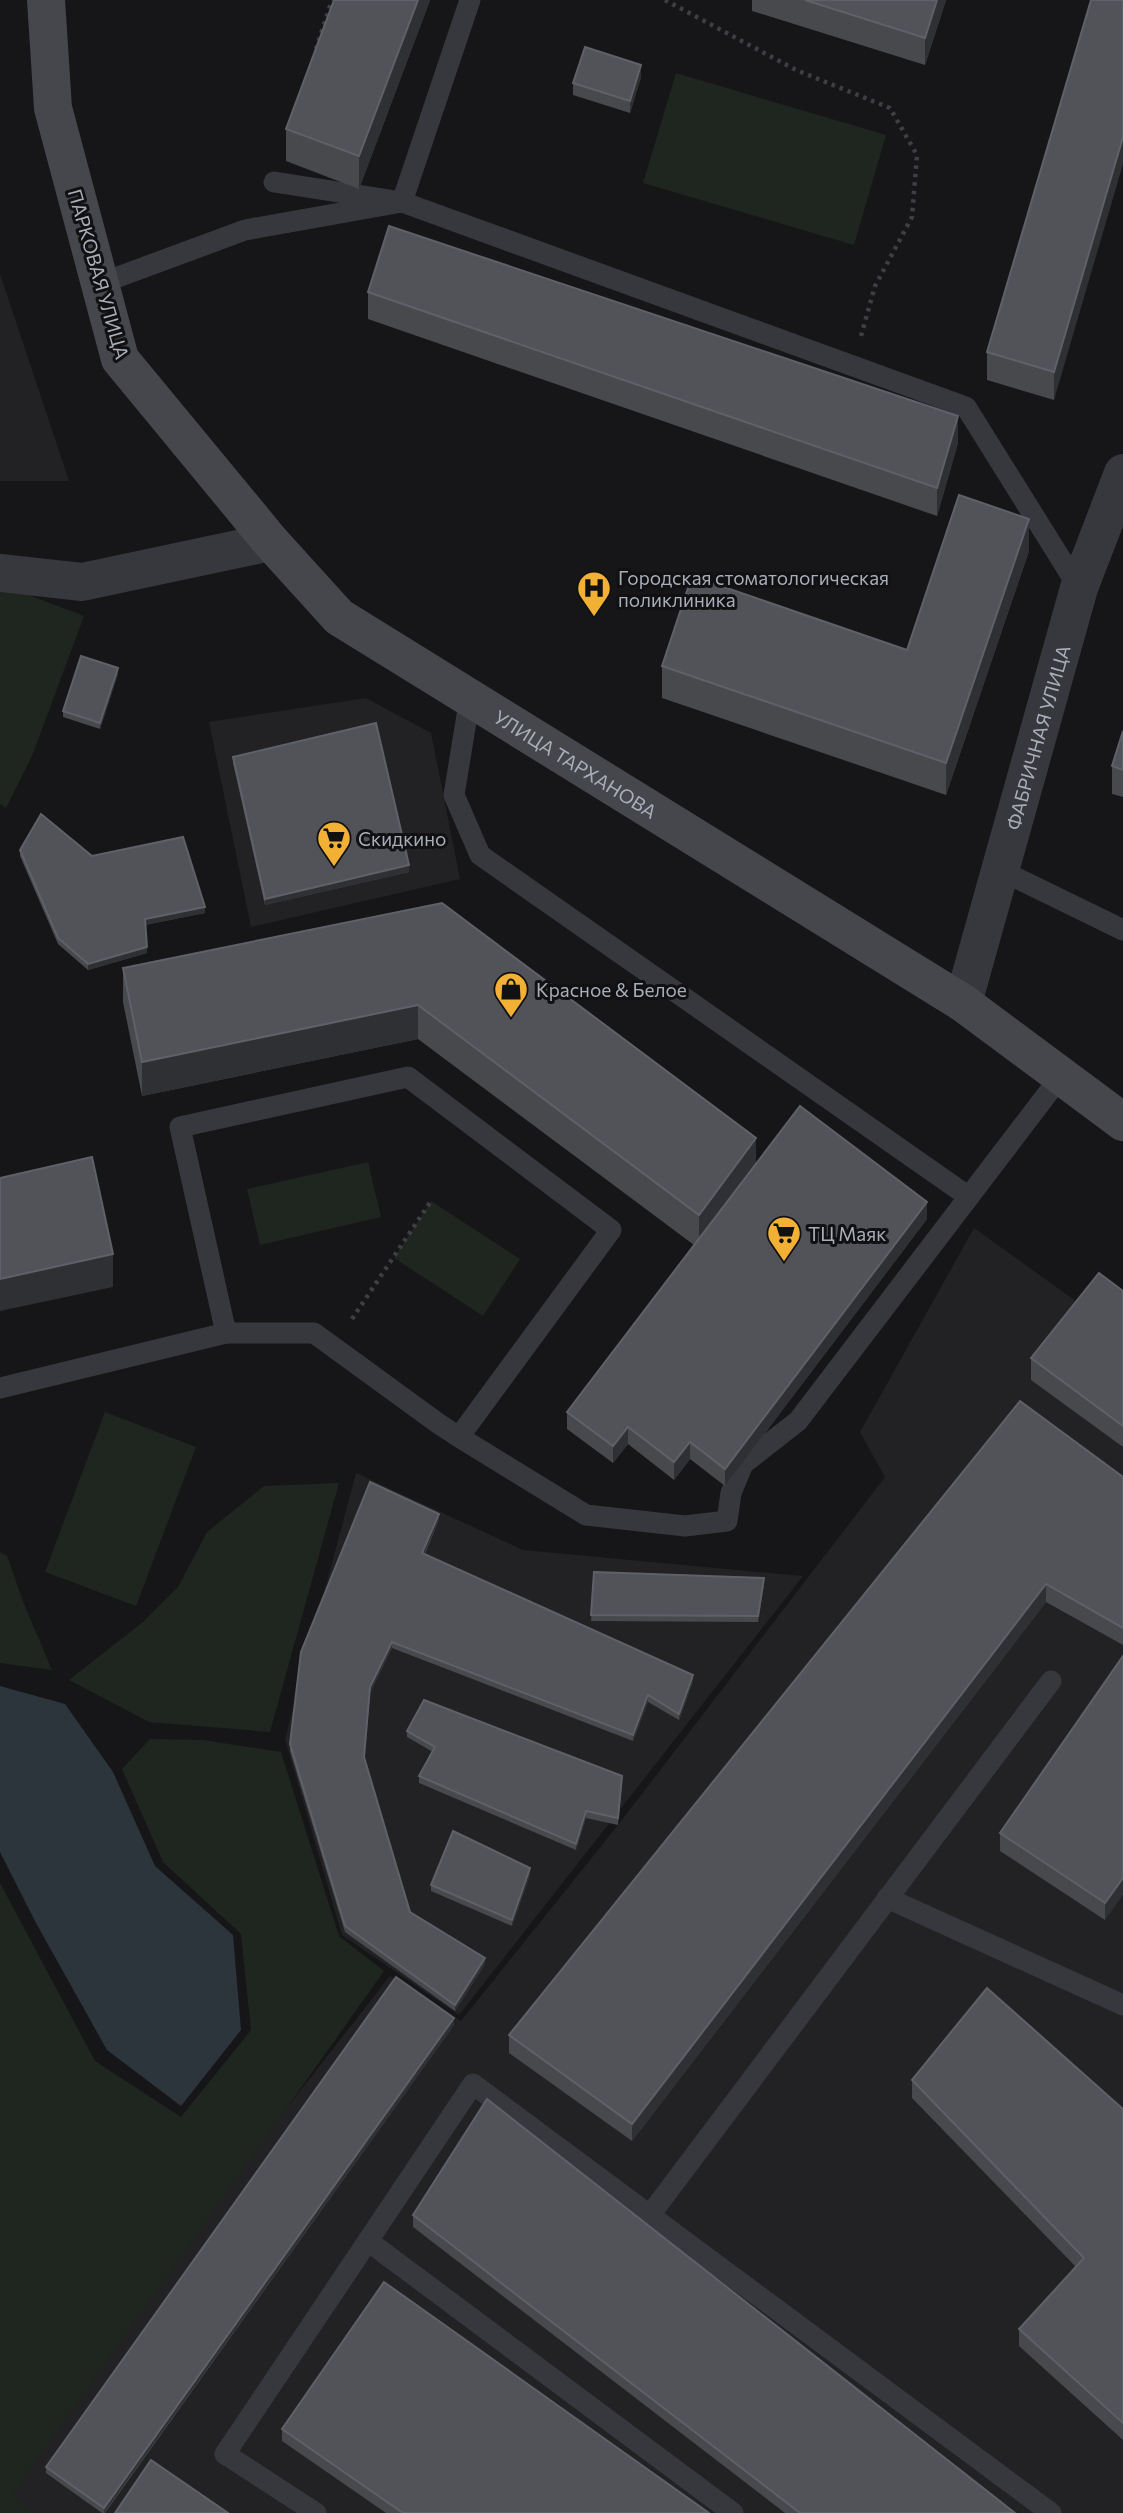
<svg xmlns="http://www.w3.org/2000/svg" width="1123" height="2513" font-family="Commissioner,sans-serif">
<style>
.built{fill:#222225}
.green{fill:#1e261f}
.water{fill:#2c353c}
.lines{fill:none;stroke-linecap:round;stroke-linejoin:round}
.path{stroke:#3d3f44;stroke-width:4.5;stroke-dasharray:3.5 5;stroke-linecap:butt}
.service{stroke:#37383d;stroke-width:21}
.minor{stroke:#37383d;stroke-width:38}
.tertiary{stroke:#37383d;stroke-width:38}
.secondary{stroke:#45474d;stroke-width:38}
.wall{fill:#47494d}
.shaded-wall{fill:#2f3033}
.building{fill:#525359;stroke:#5f6168;stroke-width:2}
.labels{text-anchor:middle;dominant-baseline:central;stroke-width:6;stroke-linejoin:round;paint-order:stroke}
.street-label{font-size:19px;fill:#a8adb8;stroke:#111113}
.poi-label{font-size:19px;fill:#a8adb8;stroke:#111113;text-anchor:start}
</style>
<rect width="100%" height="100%" fill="#161618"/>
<g class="built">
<polygon points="0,274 69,481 0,481"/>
<polygon points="366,698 431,733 460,879 251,927 209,722"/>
<polygon points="974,1228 1123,1335 1123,2513 14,2513 0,2474 390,1976 461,2021 618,1825 885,1477 860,1432"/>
<polygon points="356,1473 523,1550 803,1576 459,2015 342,1935 285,1739"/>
</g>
<g class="green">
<polygon points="676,73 886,135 854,245 643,183"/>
<polygon points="0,584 84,616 32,756 6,808 0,804"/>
<polygon points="368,1162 381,1217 260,1245 247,1189"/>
<polygon points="431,1201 520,1259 483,1316 394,1258"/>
<polygon points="105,1412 196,1447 136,1606 45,1572"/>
<polygon points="339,1483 270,1732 149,1722 69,1680 143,1622 178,1587 207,1532 264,1486"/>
<polygon points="0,1552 7,1556 24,1604 52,1670 0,1663"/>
<polygon points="150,1739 203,1740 281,1752 339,1936 384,1971 12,2495 33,2513 0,2513 0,1883 95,2061 181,2117 251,2030 241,1934 163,1862 122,1769"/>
</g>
<polygon class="water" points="0,1686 65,1704 113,1772 155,1866 233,1935 241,2030 181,2106 107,2050 36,1923 0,1852"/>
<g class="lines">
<g class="path">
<polyline points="665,0 796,70 890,108 917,155 912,217 875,286 861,336"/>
<polyline points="316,49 332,0"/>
<polyline points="352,1319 431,1201"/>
</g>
<g class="service">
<polyline points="274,182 402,202 966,407 1079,588"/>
<polyline points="99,284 245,230 402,202 470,0"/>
<polyline points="470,697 454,795 480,855 969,1197"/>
<polyline points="1000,870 1123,930"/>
<polyline points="0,1388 226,1333"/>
<polyline points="459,1437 611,1230 408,1077 180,1127 226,1333 314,1333 439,1424 459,1437 586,1515 685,1526 727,1521 731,1493 743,1464 798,1421 1061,1076"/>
<polyline points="887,1898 1123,2005"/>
<polyline points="650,2215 1051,1681"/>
<polyline points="368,2241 733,2513"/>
<polyline points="316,2513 225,2454 473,2084 1051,2513"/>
</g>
<path class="minor" id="s1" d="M963 1003 1079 588 1123 473"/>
<polyline class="tertiary" points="0,573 82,582 271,542"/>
<path class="secondary" id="s2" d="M46 0 53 108 120 359 271 542 339 617 963 1003 1123 1122"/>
</g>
<g class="wall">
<polygon points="430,0 359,189 286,161 286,129"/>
<polygon points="752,0 946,0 925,65 752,11"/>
<polygon points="1091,0 1054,400 987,380 987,352"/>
<polygon points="641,77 630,113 573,95 573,83"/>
<polygon points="368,292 958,443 937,516 368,319"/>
<polygon points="1029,551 946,795 662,698 662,666 907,650"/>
<polygon points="118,674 100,729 63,717 63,711"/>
<polygon points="1123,731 1123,797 1112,794 1112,766"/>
<polygon points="233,757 409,872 265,905 233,763"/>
<polygon points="20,850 92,856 205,913 145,925 147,953 88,970 58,944 20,856"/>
<polygon points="442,903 756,1163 927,1219 725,1486 690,1459 674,1480 628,1444 613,1463 567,1429 567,1412 694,1245 418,1039 142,1096 123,1002 123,968"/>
<polygon points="1123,1291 1123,1447 1031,1380 1031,1358"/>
<polygon points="1123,1477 1123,1645 1046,1602 632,2141 509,2053 509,2035"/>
<polygon points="439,1520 425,1554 693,1682 679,1720 648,1702 633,1741 392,1648 370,1693 364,1758 410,1912 485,1964 455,2011 345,1932 290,1751 290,1744"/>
<polygon points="594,1572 764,1585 758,1622 591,1621"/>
<polygon points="1123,1656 1105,1920 1000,1851 1000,1833"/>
<polygon points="407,1731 622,1782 618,1825 586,1818 576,1850 419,1783 419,1776 433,1752 407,1737"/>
<polygon points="530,1875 512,1926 431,1891 431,1885"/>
<polygon points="454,2025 105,2513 102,2513 46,2473 46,2467"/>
<polygon points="912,2080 1123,2109 1123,2440 1019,2346 1019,2329 1076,2267 912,2098"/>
<polygon points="413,2215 1015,2513 785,2513 413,2227"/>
<polygon points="282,2429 709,2513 386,2513 282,2441"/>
</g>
<g class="shaded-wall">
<polygon points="418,0 430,0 359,189 359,156"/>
<polygon points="937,0 946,0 925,65 925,38"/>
<polygon points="641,65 641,77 630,113 630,101"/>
<polygon points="1123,137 1123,164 1054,400 1054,372"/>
<polygon points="958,416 958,443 937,516 937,488"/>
<polygon points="1029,519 1029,551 946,795 946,763"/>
<polygon points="118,668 118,674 100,729 100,723"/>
<polygon points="409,865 409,872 265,905 265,899"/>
<polygon points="205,907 205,913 145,925 145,919"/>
<polygon points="147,947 147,953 88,970 88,964"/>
<polygon points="418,1005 418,1039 142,1096 142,1062"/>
<polygon points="756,1138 756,1172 699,1249 699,1215"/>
<polygon points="927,1202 927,1219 725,1486 725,1469"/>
<polygon points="113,1254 113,1287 0,1311 0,1279"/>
<polygon points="628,1427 628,1444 613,1463 613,1446"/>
<polygon points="690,1442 690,1459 674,1480 674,1462"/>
<polygon points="439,1514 439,1520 422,1559 422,1553"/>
<polygon points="764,1578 764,1585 758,1622 758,1616"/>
<polygon points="1046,1584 1046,1602 632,2141 632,2124"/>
<polygon points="392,1642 392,1648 370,1693 364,1763 370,1687"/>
<polygon points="693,1675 693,1682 679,1720 679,1714"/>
<polygon points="648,1695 648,1702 633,1741 633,1735"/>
<polygon points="586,1811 586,1818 576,1850 576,1844"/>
<polygon points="530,1868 530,1875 512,1926 512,1920"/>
<polygon points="1123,1878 1123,1895 1105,1920 1105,1903"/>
<polygon points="485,1958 485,1964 455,2011 455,2005"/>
<polygon points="454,2018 454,2025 104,2513 104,2508"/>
</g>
<g class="building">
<polygon points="334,0 418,0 359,156 286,129"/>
<polygon points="805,0 937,0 925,38"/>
<polygon points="1091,0 1123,0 1123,137 1054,372 987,352"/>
<polygon points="585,47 641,65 630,101 573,83"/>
<polygon points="389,226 958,416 937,488 368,292"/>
<polygon points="959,495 1029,519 946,763 662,666 692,576 907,650"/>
<polygon points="81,656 118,668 100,723 63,711"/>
<polygon points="376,723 409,865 265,899 233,757"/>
<polygon points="1123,731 1123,770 1112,766"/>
<polygon points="41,814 92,856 183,837 205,907 145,919 147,947 88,964 58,938 20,850"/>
<polygon points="442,903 756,1138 699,1215 418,1005 142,1062 123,968"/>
<polygon points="800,1106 927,1202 725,1469 690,1442 674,1462 628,1427 613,1446 567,1412"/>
<polygon points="92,1157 113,1254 0,1279 0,1178"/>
<polygon points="1099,1273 1123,1291 1123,1426 1031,1358"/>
<polygon points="1020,1401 1123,1477 1123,1628 1046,1584 632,2124 509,2035"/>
<polygon points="370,1482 439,1514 422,1553 693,1675 679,1714 648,1695 633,1735 392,1642 370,1687 364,1757 410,1912 485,1958 455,2005 345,1926 290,1744 301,1652"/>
<polygon points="594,1572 764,1578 758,1616 591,1615"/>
<polygon points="1123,1656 1123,1878 1105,1903 1000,1833"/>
<polygon points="424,1700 622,1776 618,1818 586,1811 576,1844 419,1776 435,1747 407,1731"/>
<polygon points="453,1831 530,1868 512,1920 431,1885"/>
<polygon points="396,1977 454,2018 104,2508 46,2467"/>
<polygon points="987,1988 1123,2109 1123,2423 1019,2329 1084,2258 912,2080"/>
<polygon points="487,2099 1015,2513 800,2513 413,2215"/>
<polygon points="384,2282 709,2513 403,2513 282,2429"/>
<polygon points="151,2460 228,2513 115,2513"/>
</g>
<defs>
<g id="hospital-pin" transform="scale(1.75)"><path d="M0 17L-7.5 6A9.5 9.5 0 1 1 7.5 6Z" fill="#f2b134" stroke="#111113"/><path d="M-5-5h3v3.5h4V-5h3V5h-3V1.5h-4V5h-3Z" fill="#111"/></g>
<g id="supermarket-pin" transform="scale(1.75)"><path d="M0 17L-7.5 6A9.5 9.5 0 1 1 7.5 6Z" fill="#f2b134" stroke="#111113"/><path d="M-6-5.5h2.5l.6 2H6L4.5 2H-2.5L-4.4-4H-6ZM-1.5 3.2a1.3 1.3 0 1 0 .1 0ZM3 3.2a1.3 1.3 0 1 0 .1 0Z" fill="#111"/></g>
<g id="shop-pin" transform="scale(1.75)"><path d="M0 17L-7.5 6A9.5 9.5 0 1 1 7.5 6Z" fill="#f2b134" stroke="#111113"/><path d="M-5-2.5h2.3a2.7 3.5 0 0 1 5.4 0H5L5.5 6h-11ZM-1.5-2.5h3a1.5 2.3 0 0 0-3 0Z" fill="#111"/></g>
</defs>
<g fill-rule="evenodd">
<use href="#hospital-pin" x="594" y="588"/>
<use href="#supermarket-pin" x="334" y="838"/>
<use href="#shop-pin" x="511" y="989"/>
<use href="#supermarket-pin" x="784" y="1233"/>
</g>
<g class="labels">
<g class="street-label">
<text transform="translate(99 274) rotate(74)">ПАРКОВАЯ УЛИЦА</text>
<text stroke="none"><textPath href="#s1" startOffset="276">ФАБРИЧНАЯ УЛИЦА</textPath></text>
<text stroke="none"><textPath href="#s2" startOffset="985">УЛИЦА ТАРХАНОВА</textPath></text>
</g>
<g class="poi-label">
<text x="618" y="577">Городская стоматологическая<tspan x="618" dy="22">поликлиника</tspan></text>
<text x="358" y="838">Скидкино</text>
<text x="536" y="989">Красное &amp; Белое</text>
<text x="808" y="1233">ТЦ Маяк</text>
</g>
</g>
</svg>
